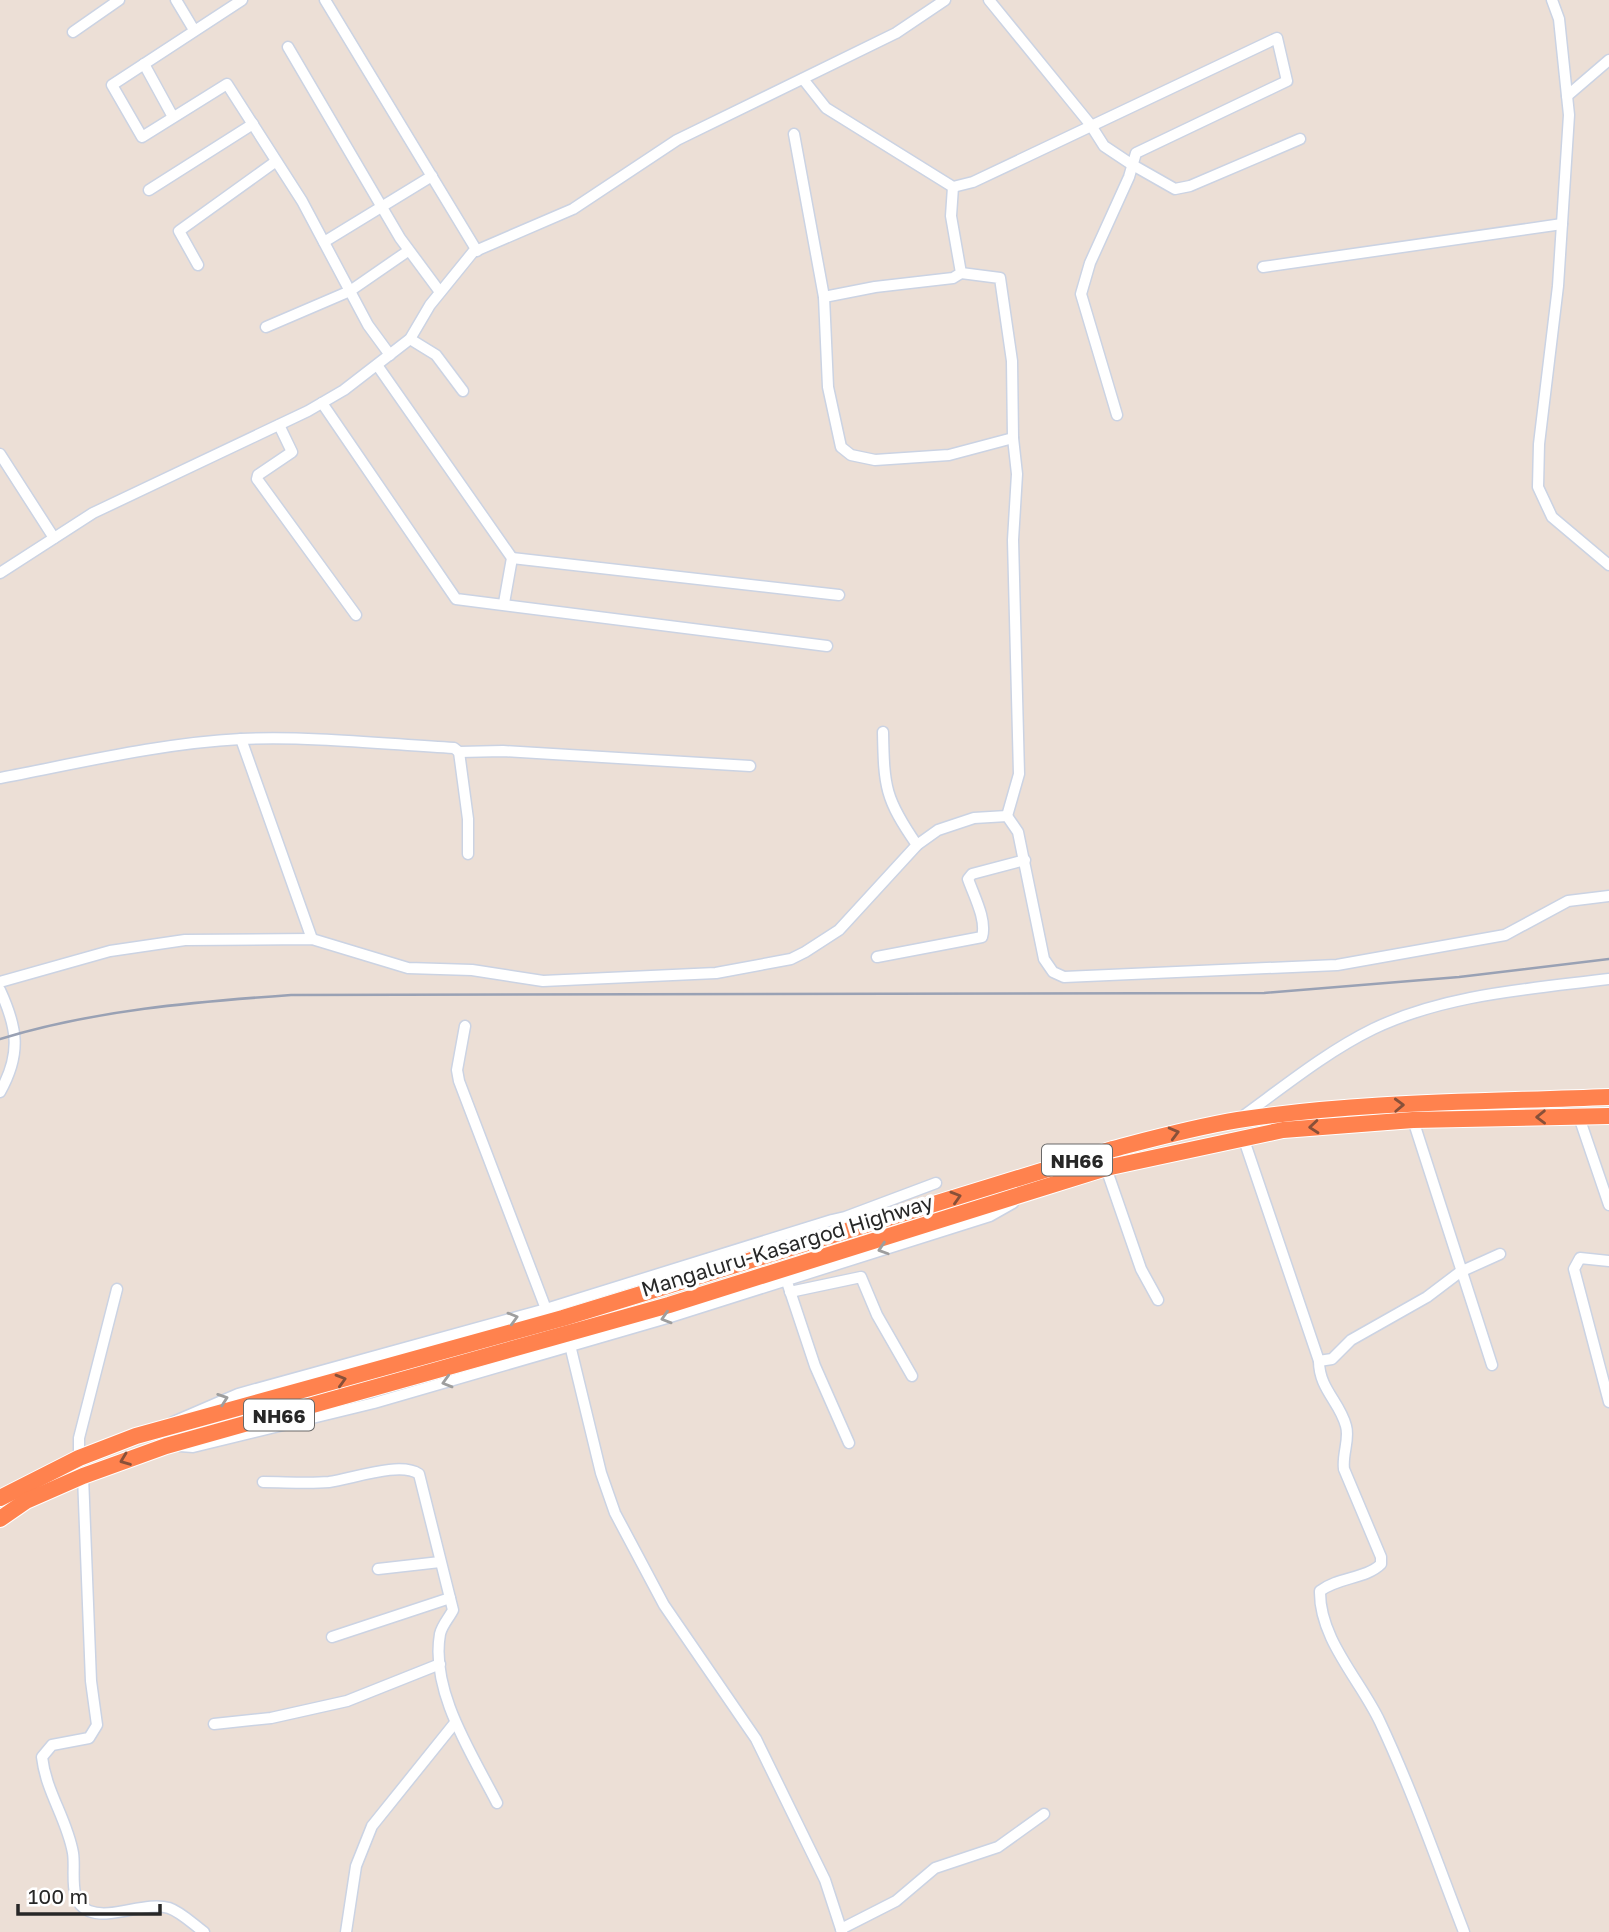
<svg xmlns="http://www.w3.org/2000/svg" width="1609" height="1932" font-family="'Golos Text',sans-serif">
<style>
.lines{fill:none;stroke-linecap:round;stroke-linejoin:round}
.minor-casing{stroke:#cbd3e3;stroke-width:13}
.highway-casing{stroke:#fff;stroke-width:18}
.minor{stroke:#fff;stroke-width:10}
.highway{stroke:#ff824e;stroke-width:16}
.rail{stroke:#99a1b4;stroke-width:2.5}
.oneway{stroke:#885039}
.oneway2{stroke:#9e9e9e}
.labels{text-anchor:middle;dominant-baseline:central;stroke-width:7;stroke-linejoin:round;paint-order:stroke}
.shield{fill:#fff;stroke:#686868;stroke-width:2}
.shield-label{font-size:19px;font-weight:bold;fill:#272727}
.street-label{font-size:21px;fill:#272727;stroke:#fff}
</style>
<rect width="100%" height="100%" fill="#ecdfd6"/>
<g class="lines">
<g class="minor-casing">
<g id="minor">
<polyline points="176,0 194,30"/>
<polyline points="242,0 112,85 142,137 227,84 302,201 368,325 390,355"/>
<polyline points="325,0 477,251"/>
<polyline points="989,0 1090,124 1104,146 1131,164 1175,189 1190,186 1300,139"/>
<polyline points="1552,0 1559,19 1569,115 1558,286 1539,444 1538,487 1552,517 1609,565"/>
<polyline points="73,32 119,0"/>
<polyline points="288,47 400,238 440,292"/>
<polyline points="144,64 173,117"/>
<polyline points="803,79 826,108 953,187 973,182 1277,38 1287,81 1136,153 1129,177 1090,263 1081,294 1117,415"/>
<polyline points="1567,96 1609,60"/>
<polyline points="794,134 824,297 828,387 841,447 851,455 875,460 949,455 1013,438"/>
<polyline points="149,190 253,124"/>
<polyline points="324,242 432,176"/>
<polyline points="198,265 179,231 275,162"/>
<polyline points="1263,267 1562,224"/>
<polyline points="961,273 1000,278 1012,361 1013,438 1017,474 1013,540 1019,774 1007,816"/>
<polyline points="824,297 875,287 953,278 961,273 951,216 953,187"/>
<polyline points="266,327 350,291 408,251"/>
<polyline points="410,339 436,355 463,391"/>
<polyline points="377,365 512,558 504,603"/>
<polyline points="322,403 456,599 827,646"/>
<polyline points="279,425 292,452 258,475 257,479 356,615"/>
<polyline points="0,454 54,538"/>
<polyline points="512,558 839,595"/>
<polyline points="0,573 93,513 308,411 344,390 410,339 430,305 473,252 573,209 677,140 896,33 945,0"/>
<path d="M883 732C884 787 885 799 917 845"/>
<polyline points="241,739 312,939"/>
<polyline points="459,752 468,819 468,854"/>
<path d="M0 778C79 763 161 743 241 739 312 736 384 744 454 748L459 752 503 751 750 766"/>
<polyline points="1007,816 1018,832 1044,959 1053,972 1064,977 1337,965 1505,935 1568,901 1609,896"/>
<path d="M877 957 982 937C987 920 974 896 968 879L972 874 1025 860"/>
<polyline points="0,982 110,951 185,940 312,939 408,968 472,970 543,981 716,973 791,959 805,952 839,930 917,845 938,830 974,818 1007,816"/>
<path d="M0 990C17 1027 22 1053 0 1092"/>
<polyline points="465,1026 457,1070 459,1081 546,1309"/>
<polyline points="1579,1117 1609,1205"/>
<path d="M1239 1119C1282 1088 1326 1052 1373 1029 1446 994 1530 989 1609 979"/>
<polyline points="1413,1120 1492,1365"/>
<path d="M1243 1137 1319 1361C1319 1389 1340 1402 1346 1426 1350 1439 1342 1454 1344 1469L1381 1557V1564C1366 1579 1338 1577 1320 1591 1319 1639 1361 1681 1380 1722 1412 1790 1437 1862 1464 1932"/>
<polyline points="1106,1168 1141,1269 1158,1300"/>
<polyline points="848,1216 936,1183"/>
<polyline points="1609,1261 1580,1258 1574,1269 1609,1402"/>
<polyline points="788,1285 815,1366 849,1443"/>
<polyline points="790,1292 861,1277 877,1315 912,1376"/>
<polyline points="569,1341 601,1473 615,1513 664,1605 756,1739 825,1880 842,1932"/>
<polyline points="1319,1361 1332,1359 1351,1340 1427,1297 1460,1272 1500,1254"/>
<polyline points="173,1422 238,1394 546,1309 832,1220 845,1217 870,1224"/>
<polyline points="180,1446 193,1447 374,1403 667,1318 990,1216 1013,1203"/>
<polyline points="79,1458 79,1438 117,1289"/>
<path d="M83 1476 91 1681 97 1725 89 1738 52 1745 42 1757C46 1792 67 1819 73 1853 76 1871 67 1902 89 1911 112 1920 145 1901 169 1908 181 1912 194 1925 204 1932"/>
<path d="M263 1482C285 1482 308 1484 329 1482 352 1479 400 1461 419 1474L453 1610C449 1618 442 1625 440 1634 430 1691 472 1754 497 1803"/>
<polyline points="378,1569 440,1562"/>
<polyline points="332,1637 450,1598"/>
<polyline points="214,1724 271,1718 347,1701 440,1664"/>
<polyline points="841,1929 896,1901 935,1868 998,1847 1044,1814"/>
<polyline points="346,1932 356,1866 372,1826 454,1724"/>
</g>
</g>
<g class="highway-casing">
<g id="highway">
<path d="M0 1498 79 1458 136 1436 563 1318 1113 1149C1155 1138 1195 1127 1238 1120 1360 1101 1485 1102 1609 1097"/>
<polyline points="0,1519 26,1501 83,1476 166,1446 669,1305 1106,1168 1283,1130 1413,1120 1609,1116"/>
</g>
</g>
<use href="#minor" class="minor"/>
<use href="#highway" class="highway"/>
<path class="rail" d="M0 1039C95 1010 193 1002 291 995L1264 993 1459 977 1609 959"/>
</g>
<defs><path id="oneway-chevron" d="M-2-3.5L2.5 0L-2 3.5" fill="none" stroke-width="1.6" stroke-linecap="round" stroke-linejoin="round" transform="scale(1.75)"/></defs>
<g class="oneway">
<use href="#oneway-chevron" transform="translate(1399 1105) rotate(-2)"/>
<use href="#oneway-chevron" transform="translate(1541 1117) rotate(179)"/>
<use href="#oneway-chevron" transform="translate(1314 1127) rotate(175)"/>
<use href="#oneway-chevron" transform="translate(1174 1133) rotate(-15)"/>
<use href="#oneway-chevron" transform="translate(956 1197) rotate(-17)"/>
<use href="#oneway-chevron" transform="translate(341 1380) rotate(-16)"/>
<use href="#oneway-chevron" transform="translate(125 1460) rotate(159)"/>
</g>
<g class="oneway2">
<use href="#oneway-chevron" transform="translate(883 1249) rotate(162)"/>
<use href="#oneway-chevron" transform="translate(513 1318) rotate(-16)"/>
<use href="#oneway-chevron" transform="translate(666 1318) rotate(163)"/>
<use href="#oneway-chevron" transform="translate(447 1382) rotate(164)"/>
<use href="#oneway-chevron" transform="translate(223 1399) rotate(-19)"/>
</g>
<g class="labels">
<g class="shield">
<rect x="1042" y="1144.5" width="70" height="31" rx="5"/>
<rect x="244" y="1399.5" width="70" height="31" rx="5"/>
</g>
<g class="shield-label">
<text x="1077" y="1160">NH66</text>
<text x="279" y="1415">NH66</text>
</g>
<g class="street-label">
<text transform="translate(787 1245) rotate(-17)">Mangaluru-Kasargod Highway</text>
</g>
</g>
<path d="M18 1904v10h142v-10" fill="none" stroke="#272727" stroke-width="3.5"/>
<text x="28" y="1904" font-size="21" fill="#272727" stroke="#ffffff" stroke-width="5" paint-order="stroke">100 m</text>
</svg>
